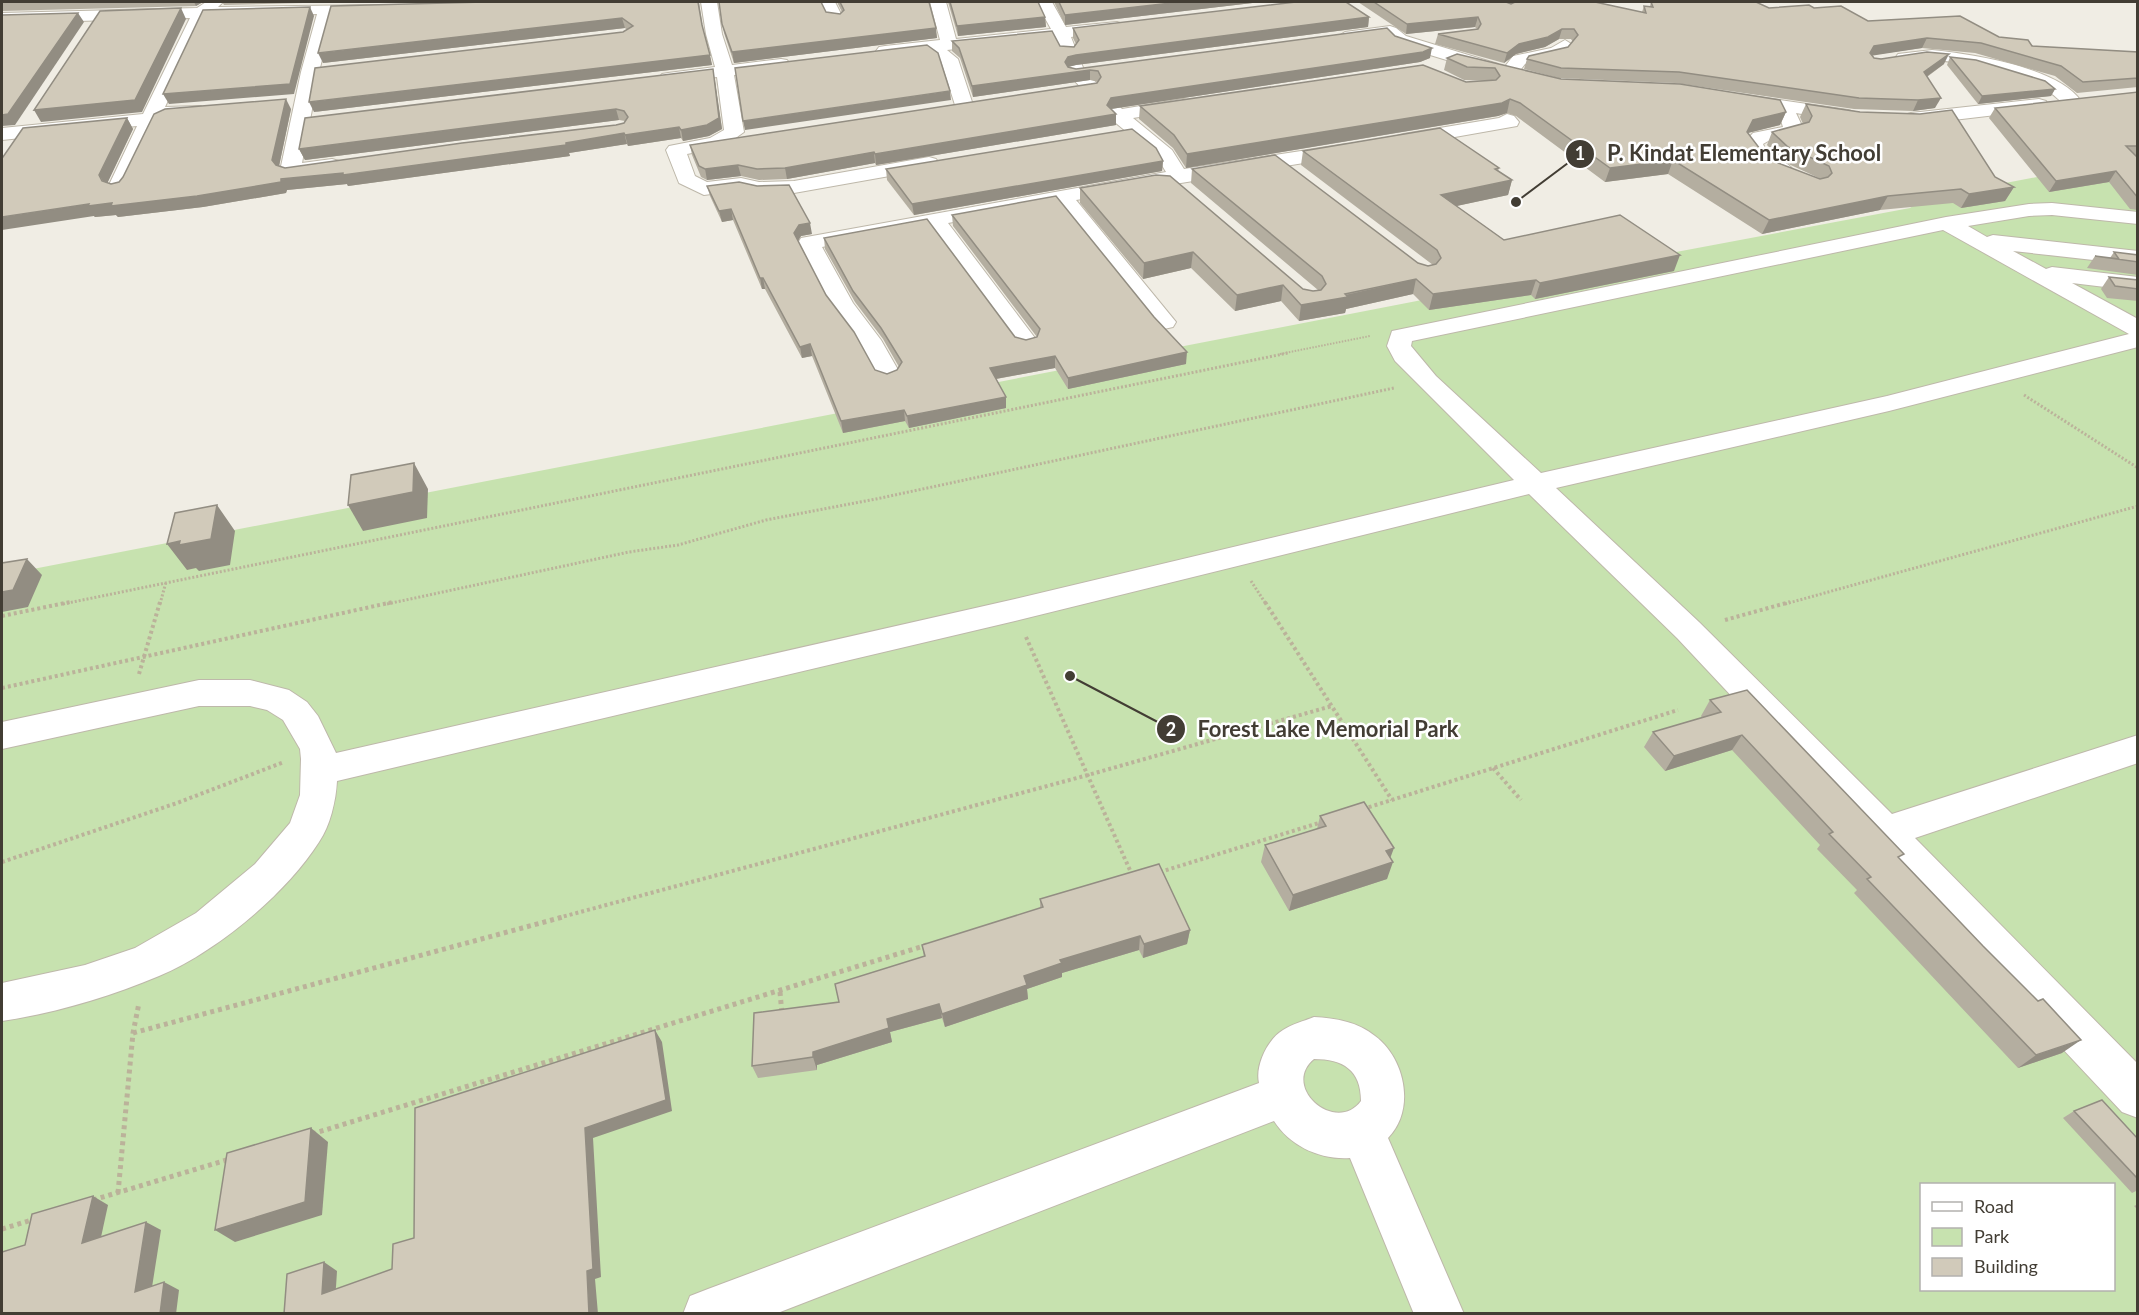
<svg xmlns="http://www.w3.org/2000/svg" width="2139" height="1315" font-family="Lato,sans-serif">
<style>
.green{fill:#c7e2af;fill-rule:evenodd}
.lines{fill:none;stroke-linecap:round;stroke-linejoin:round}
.minor-casing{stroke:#beb8aa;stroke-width:2}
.path-far3{stroke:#bbb29a;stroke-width:2;stroke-dasharray:1.5 1.5;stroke-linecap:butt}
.path-far2{stroke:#bbb29a;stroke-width:3;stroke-dasharray:2 2;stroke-linecap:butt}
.path-far1{stroke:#bbb29a;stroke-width:4;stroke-dasharray:3 3;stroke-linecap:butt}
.path{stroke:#bbb29a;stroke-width:5;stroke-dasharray:4 4;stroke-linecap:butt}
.minor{fill:#fff;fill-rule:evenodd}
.wall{fill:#b4aea0}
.shaded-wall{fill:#928d82}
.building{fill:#d1caba;stroke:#928d82;stroke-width:1.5}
.leader{fill:none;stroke:#423d34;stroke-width:2}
.callout-dot{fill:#423d34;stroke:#fff;stroke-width:2}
.mark-label{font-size:18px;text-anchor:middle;font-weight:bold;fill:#fff}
.callout-label{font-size:22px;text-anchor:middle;font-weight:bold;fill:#423d34;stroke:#fff;stroke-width:5;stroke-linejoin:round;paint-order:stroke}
</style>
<rect width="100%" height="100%" fill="#f0ede4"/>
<path class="green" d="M2063 172 2137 182V1313L2 1314V575L1458 293 1910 208 1922 199ZM1922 1184H2114V1290H1922Z"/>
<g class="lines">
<g class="minor-casing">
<g id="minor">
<polygon points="206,2 223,2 218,7 381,5 383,8 375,13 333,14 319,72 302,163 332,159 339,161 342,165 339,169 290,177 283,175 280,171 301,72 317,14 206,17 165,107 201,106 203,110 201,114 170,117 158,123 125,191 118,193 111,191 108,187 137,126 2,140 2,128 143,114 190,18 2,23 2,13 197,8"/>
<polygon points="701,2 717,2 722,34 732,65 781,59 787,60 790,64 787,68 781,69 734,75 744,132 723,147 687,154 695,176 707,182 741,178 759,182 794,181 929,157 936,159 939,163 936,167 929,169 794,193 759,194 741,190 704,195 679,183 666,150 669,146 710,138 724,130 717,77 668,83 662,82 659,78 662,74 668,73 715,67 706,34"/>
<polygon points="819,2 835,2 843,18 841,21 829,21"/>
<polygon points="930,2 946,2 956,39 1051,29 1036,2 1052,2 1066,27 1117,22 1123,24 1125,27 1123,30 1071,37 1084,70 1122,109 1183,99 1190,101 1192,105 1190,109 1133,118 1172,150 1184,169 1347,144 1354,146 1357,150 1354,154 1347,156 1076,200 1176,322 1173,327 1164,329 1155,327 1056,204 948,223 1038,342 1035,347 1026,349 1017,347 929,226 822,247 853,303 881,340 901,375 897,380 888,383 879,380 858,342 830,305 798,243 801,238 1166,172 1157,157 1111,119 1070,76 1055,38 947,50 958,59 973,105 971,109 957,109 955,105 941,61 928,52 885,56 879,55 876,51 879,47 885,46 940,40"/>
<polygon points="1390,26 1396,28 1406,36 1498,64 1501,68 1498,72 1486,72 1394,44 1386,36 1345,42 1337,37 1345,32"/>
<polygon points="1565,40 1573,45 1563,56 1525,64 1515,77 1503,77 1500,73 1513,56 1551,48"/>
<path d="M1932 50C1971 54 2058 67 2081 101L2078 105C2061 109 2054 91 2039 85 2006 72 1970 63 1935 60 1922 60 1910 65 1898 62L1895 58 1898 54Z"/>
<path d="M1739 94 1848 110 1855 112 1857 116 1855 120 1848 122 1796 113 1804 130 1801 134 1770 140 1763 144C1768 159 1785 158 1793 170L1790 174C1771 179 1750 162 1743 144L1753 133 1783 127 1778 111 1733 103 1730 99 1733 95Z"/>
<polygon points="2039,99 2046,101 2048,105 2046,109 1911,125 1904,123 1902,119 1904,115 1911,113"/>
<polygon points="1507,114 1514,116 1519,122 1517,126 1404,146 1397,144 1394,140 1397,136 1404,134 1499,118"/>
<path d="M2052 203 2138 212V224L2052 215 2029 216 1968 226 1987 237 1993 235 2138 251V265L2013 251 2046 269 2052 267 2138 277V291L2072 283 2138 319V347L1889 411 1556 488 1699 622 1892 814 2138 735V763L1915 838 2138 1064V1118L2122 1112 1677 638 1529 494 1015 621 337 781C336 801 330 826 319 842 286 894 216 952 159 976 109 997 55 1013 2 1021V983L85 965 135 948 196 913 255 864 290 823 300 795 301 759 300 749 283 720 267 710 250 706H199L2 749V722L199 680H250L289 690 307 702 318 716 336 753 1015 599 1514 480 1395 361 1387 346 1392 331 1946 217 2029 204ZM1943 230 2129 334 1887 396 1541 473 1436 376 1411 346 1412 341Z"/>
<path d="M1314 1017C1336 1018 1358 1022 1375 1036 1405 1058 1416 1110 1388 1138L1464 1314H1414L1350 1158C1320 1160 1290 1146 1274 1121L775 1314H683L690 1296 708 1289 1259 1083C1255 1065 1268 1039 1283 1030 1292 1024 1304 1021 1314 1017ZM1314 1059C1343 1059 1361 1070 1361 1101 1336 1135 1280 1087 1314 1059Z"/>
</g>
</g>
<polyline class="path-far3" points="1280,354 1370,336"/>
<g class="path-far2">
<polyline points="2024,395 2138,468"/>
<polyline points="1251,581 1266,604"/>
<polyline points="63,604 1288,353"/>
<polyline points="160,604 166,582"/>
<polyline points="387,604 629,552 678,545 766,520 876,499 1394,388"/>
<polyline points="1785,604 2138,506"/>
</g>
<g class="path-far1">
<polyline points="1265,602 1392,800"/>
<polyline points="2,616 70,602"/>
<polyline points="1725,620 1790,602"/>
<polyline points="1026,637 1133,877"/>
<polyline points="139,674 160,602"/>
<polyline points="2,688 393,602"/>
<polyline points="1493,768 1521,800"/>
<polyline points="1363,809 1678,710"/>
<polyline points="2,862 177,803 284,762"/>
<polyline points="1160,872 1322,822"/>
<polyline points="558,918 1088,775 1332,706"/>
</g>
<g class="path">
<polyline points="780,992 782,1014"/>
<polyline points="133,1033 563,917"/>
<polyline points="312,1134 927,945"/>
<polyline points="118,1193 133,1033 139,1003"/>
<polyline points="93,1200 230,1159"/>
<polyline points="2,1229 35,1219"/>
</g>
<use href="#minor" class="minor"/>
</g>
<g class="wall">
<polygon points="2,2 203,2 196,6 2,11"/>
<polygon points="222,2 342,2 224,5"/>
<polygon points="484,2 699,2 703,29 712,65 314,112 623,32 627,30 625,28 323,63"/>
<polygon points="718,2 821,2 826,12 840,14 842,12 837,2 929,2 937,38 734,63 724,33 719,2"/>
<polygon points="948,2 1038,2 1045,17 1046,27 958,36"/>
<polygon points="1054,2 1261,2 1065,25"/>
<polygon points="1358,2 1506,2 1511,4 1642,12 1644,6 1650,6 1651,2 1769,8 1814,8 1868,21 1999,37 2032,46 2138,52 2138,87 2077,93 2055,76 1975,53 1922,48 1872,55 1874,58 1944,64 1927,77 1935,108 1913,111 1854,109 1675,83 1558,78 1524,69 1527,59 1568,47 1573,42 1571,39 1559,39 1545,47 1516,54 1504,63 1435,44 1438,34 1477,29 1475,27 1406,34"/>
<polygon points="1369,17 1368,27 1076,65 1068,67 1076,69 1395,36 1430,58 1420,62 1111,109 1116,114 1116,125 876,165 875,163 787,179 759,180 741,176 707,180 701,177 692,155 690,145 1097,83 1098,82 1090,80 973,97 960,58 952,51 952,41 1074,47 1076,44 1073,38 1073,28"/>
<polygon points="1950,57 2055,89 2051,96 1978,104 1947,65"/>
<polygon points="1447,58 1561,79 1786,112 1780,125 1747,133 1760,149 1778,163 1820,179 1821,179 1782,161 1767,145 1772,132 1803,124 1800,117 1806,104 1995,177 2014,187 2005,201 1961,208 1953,203 1880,210 1762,234 1668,174 1605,182 1516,116 1507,113 1498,116 1186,168 1173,148 1139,119 1140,106 1489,81 1464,80 1444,70"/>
<polygon points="715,80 722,129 709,136 683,141 681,138 628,146 627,144 569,153 570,156 348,186 347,184 287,190 286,193 203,207 118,217 116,215 95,217 94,216 127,118 133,129 107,183 111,184 119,182 291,109 279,166 285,168 616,125 624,123 625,121 619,120 305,160 299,149"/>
<polygon points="2138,92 2138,157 2136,157 2138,158 2138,210 2130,209 2109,182 2049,192 1989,118 1995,108"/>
<polygon points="1303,151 1499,168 1498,171 1512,180 1508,195 1456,206 1504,240 1674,271 1535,299 1531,295 1429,310 1413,294 1346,309 1345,313 1299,321 1281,301 1235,311 1191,268 1143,279 1080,203 1080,188 1303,289 1313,291 1318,290 1191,183 1192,169 1418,263 1428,266 1433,265 1301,165"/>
<polygon points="1163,161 1162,171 914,215 887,180 886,169"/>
<polygon points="707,186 812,234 801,236 798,241 826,295 875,370 887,374 897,370 899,367 883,339 855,302 825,249 824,238 1015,337 1026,340 1037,337 953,226 952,215 1186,364 1068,389 1055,368 996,379 1006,408 909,428 905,421 843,433 812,356 802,358 765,289 762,289 733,220 722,222 710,196"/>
<polygon points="2114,252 2138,255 2138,275 2087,268 2095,256 2110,258"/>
<polygon points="2109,277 2138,280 2138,301 2107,298 2101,289"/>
<polygon points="1710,700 1900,859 2062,1053 2018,1068 1854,893 1857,890 1817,849 1820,845 1732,750 1665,771 1644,747 1653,732 1702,718 1701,716"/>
<polygon points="1320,816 1391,858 1387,879 1289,911 1261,862 1265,845 1317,829"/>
<polygon points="1040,899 1190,930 1187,944 1143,958 1139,950 1062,973 1062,977 1027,989 1028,999 945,1027 942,1018 890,1032 892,1042 817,1065 817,1070 758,1078 752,1066 839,1002 924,957 922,945 1040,908"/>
<polygon points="2074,1111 2138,1139 2138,1190 2132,1193 2063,1118"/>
<polygon points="2138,1204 2138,1210 2134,1206"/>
</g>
<g class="shaded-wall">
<polygon points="194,2 203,2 196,6"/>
<polygon points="1180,2 1261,2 1065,25 1065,15"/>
<polygon points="310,7 314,16 294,94 169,104 163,94"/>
<polygon points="181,8 186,19 142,112 41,122 34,110"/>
<polygon points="78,13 84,22 15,125 2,126 2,115"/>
<polygon points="1045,17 1046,27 958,36 957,26"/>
<polygon points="1369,17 1368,27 1076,65 1068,67 1065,62 1068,57 1076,55"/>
<polygon points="1478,17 1475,27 1406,34 1407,24"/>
<polygon points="622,18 625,28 323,63 318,53"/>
<polygon points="936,28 937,38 734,63 732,52"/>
<polygon points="1562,29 1559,39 1545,47 1516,54 1504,63 1507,53 1519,44"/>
<polygon points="1927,38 1922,48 1870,56 1865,63 1874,46"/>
<polygon points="1432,48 1430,58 1420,62 1111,109 1107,105 1111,98"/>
<polygon points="1949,54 1944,64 1919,82 1924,72"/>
<polygon points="710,55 712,65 314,112 309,102"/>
<polygon points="713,69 722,129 709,136 683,141 681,130"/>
<polygon points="1090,70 1090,80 973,97 972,86"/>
<polygon points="2055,89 2051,96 1978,104 1982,96"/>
<polygon points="950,91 951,100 745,130 743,121"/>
<polygon points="1941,98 1935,108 1913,111 1918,100"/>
<polygon points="286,99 291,109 278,171 272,160"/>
<polygon points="1510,99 1507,113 1498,116 1186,168 1187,154"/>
<polygon points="616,109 619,120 305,160 299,149"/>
<polygon points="1786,112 1780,125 1748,133 1747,132 1753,120"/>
<polygon points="1116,114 1116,125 876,165 875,154"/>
<polygon points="127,118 133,129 106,186 109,192 99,175"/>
<polygon points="679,127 681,138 628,146 625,135"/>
<polygon points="624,133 627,144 569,153 570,156 348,186 347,184 287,190 286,193 203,207 118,217 116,215 95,217 94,216 2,230 2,217 89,204 566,143"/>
<polygon points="874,152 875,163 787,179 785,168"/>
<polygon points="1673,160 1668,174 1605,182 1610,168"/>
<polygon points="1163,161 1162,171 914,215 912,204"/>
<polygon points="738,165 741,176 707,180 705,169"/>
<polygon points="2116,171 2109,182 2049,192 2056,181"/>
<polygon points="1512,180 1508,195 1438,210 1441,195"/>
<polygon points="2014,187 2005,201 1961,208 1969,194"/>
<polygon points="1888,196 1880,210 1762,234 1769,220"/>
<polygon points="731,209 733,220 722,222 719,211"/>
<polygon points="810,223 812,234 801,236 796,244 794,233 799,225"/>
<polygon points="1193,252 1191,268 1143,279 1144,263"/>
<polygon points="1680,255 1674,271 1535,299 1540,283"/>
<polygon points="760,278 763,278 765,289 762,289"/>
<polygon points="1416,279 1413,294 1346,309 1345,313 1299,321 1301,305"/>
<polygon points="1536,280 1531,295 1429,310 1433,294"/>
<polygon points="1283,285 1281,301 1235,311 1237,295"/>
<polygon points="810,344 812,356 802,358 800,347"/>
<polygon points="1187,352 1186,364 1068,389 1068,378"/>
<polygon points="1055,356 1055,368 990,380 990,368"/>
<polygon points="1006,397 1006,408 909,428 907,416"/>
<polygon points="904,410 905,421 843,433 841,421"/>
<polygon points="414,463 428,489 427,518 363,531 348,505"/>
<polygon points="217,505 235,531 230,565 199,571 196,568 187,570 167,544"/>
<polygon points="27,559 42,575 28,607 2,612 2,592"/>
<polygon points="1742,735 1732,750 1665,771 1674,756"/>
<polygon points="1394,848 1388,864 1393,862 1387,879 1289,911 1293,895 1386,851"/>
<polygon points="1190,930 1187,944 1143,958 1144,944"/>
<polygon points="1140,936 1139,950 1062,973 1062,977 1027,989 1028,999 945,1027 942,1014 1024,976 1060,960"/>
<polygon points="939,1004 942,1018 890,1032 892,1042 817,1065 817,1070 813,1057 813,1052 887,1019"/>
<polygon points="655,1030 662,1042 672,1111 593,1138 601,1277 595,1279 598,1314 589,1314 587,1271 585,1128"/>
<polygon points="2081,1040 2062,1053 2018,1068 2036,1055"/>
<polygon points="311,1128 328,1142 322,1215 235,1242 215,1230"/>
<polygon points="93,1196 108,1205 98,1251 82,1243"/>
<polygon points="146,1222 161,1230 150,1300 135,1292"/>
<polygon points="324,1262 337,1271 335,1302 322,1294"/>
<polygon points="164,1282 179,1290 176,1314 160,1314"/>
</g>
<g class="building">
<polygon points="485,2 698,2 702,25 710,55 309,102 315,68 623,32 633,26 622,18 318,53 331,6"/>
<polygon points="719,2 821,2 826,12 840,14 844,10 840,2 929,2 936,28 732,52 722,24"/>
<polygon points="950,2 1038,2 1045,17 957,26"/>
<polygon points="1059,2 1180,2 1065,15"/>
<polygon points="1296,2 1346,2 1369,17 1076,55 1068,57 1065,62 1068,67 1076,69 1387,28 1395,36 1432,48 1423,52 1111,98 1107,105 1116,114 875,154 874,152 785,168 757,169 738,165 705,169 699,166 690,145 1097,83 1101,77 1098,71 1090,70 972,86 959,48 952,41 1052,31 1060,46 1074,47 1079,40 1073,28"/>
<polygon points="1374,2 1506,2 1511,4 1515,2 1595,2 1646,13 1644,6 1653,7 1651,2 1756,2 1769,8 1809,5 1814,8 1841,6 1868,21 1960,16 1999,37 2028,40 2032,46 2138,52 2138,78 2083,82 2061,66 1981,43 1927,38 1874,46 1870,53 1874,58 1881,59 1927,52 1949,54 1924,72 1941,98 1918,100 1859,98 1679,72 1561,68 1527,59 1529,56 1568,47 1578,35 1574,29 1562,29 1548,37 1519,44 1507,53 1438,34 1478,29 1481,24 1478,17 1407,24"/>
<polygon points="310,7 290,84 163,94 203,10"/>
<polygon points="181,8 135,100 34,110 100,11"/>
<polygon points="78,13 8,114 2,115 2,15"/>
<polygon points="927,45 938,53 950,91 743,121 735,68"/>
<polygon points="1457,54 1561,79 1680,84 1780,100 1786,112 1753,120 1747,132 1760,149 1778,163 1820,179 1828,177 1832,173 1829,166 1788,147 1772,132 1809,122 1812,116 1806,104 1860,112 1920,114 1952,110 1995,177 2014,187 1969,194 1961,189 1888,196 1769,220 1673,160 1610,168 1520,103 1510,99 1502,103 1187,154 1174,135 1140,106 1423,65 1466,82 1496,80 1500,76 1495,68 1467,67 1447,58"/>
<polygon points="1950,57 1976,60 2045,81 2055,89 1982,96"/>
<polygon points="713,69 719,118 707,125 681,130 679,127 625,135 624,133 566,143 566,145 343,175 343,173 281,179 281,182 197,196 111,206 112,203 88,206 89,204 2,217 2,158 3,157 23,128 127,118 99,175 102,181 111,184 119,182 123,177 154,114 165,109 286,99 272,160 276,165 285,168 462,143 616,125 624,123 628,117 624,111 616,109 299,149 305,118"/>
<polygon points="2138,92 2138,146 2126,146 2138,158 2138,198 2116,171 2056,181 1995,108"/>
<polygon points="1440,128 1499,168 1495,169 1512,180 1441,195 1504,240 1620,215 1680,255 1540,283 1536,280 1433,294 1416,279 1345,294 1348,297 1301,305 1283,285 1237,295 1193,252 1144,263 1080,188 1156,175 1170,176 1303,289 1313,291 1321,290 1326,284 1322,276 1192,169 1275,155 1418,263 1428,266 1436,264 1441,258 1437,250 1303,151"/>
<polygon points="1132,129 1156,148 1163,161 912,204 886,169"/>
<polygon points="739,182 757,186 789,185 810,223 799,225 794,233 826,295 854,332 875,370 887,374 897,370 902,362 881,328 853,291 824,238 927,219 1015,337 1026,340 1037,337 1040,329 952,215 1056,196 1154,317 1187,352 1068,378 1055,356 990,368 1006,397 907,416 904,410 841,421 810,344 800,347 763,278 760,278 731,209 719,211 707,186"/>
<polygon points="2114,252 2138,255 2138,262 2095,256 2119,259"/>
<polygon points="2109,277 2138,280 2138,289 2115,286"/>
<polygon points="414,463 413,492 348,505 351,475"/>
<polygon points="217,505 211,539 179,545 180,541 167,544 175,513"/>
<polygon points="27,559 13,590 2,592 2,563"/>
<polygon points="1747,690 1904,854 1898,857 1983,946 2038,1001 2043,999 2081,1040 2036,1055 1867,879 1871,877 1829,834 1833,832 1742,735 1674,756 1653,732 1721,712 1710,700"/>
<polygon points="1364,802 1394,848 1386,851 1393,862 1293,895 1265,845 1326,826 1320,816"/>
<polygon points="1159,864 1190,930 1144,944 1140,936 1060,960 1062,963 1024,976 1027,985 942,1014 939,1004 887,1019 889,1028 813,1052 813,1057 752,1066 754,1013 839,1002 835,984 925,956 922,945 1043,907 1040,899"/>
<polygon points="655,1030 666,1100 585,1128 593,1269 587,1271 589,1314 284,1314 287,1274 324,1262 322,1294 392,1269 393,1244 414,1238 415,1108"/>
<polygon points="2102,1100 2138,1139 2138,1179 2074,1111"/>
<polygon points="311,1128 305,1202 215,1230 227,1153"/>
<polygon points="93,1196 82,1243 146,1222 135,1292 164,1282 160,1314 2,1314 2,1252 25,1245 32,1214"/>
</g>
<path class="leader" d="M1516 202L1580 154M1070 676L1171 729"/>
<g class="callout-dot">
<circle cx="1516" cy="202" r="6"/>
<circle cx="1070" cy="676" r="6"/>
<circle cx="1580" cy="154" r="15"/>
<circle cx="1171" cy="729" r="15"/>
</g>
<g class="mark-label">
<text x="1580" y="160">1</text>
<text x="1171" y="736">2</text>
</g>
<g class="callout-label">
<text x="1744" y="161">P. Kindat Elementary School</text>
<text x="1328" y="737">Forest Lake Memorial Park</text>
</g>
<rect width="2139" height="1315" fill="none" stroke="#423d34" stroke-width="6"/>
<rect x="1920" y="1183" width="195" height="108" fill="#ffffff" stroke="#b3b1ae" stroke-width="1.5"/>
<rect x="1932" y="1202" width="30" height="9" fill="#ffffff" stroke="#b3b1ae" stroke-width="1.5"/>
<text x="1974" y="1213" font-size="18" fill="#423d34">Road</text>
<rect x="1932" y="1228" width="30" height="18" fill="#c7e2af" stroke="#b3b1ae" stroke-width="1.5"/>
<text x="1974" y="1243" font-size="18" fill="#423d34">Park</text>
<rect x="1932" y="1258" width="30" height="18" fill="#d1caba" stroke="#b3b1ae" stroke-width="1.5"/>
<text x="1974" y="1273" font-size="18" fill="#423d34">Building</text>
</svg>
